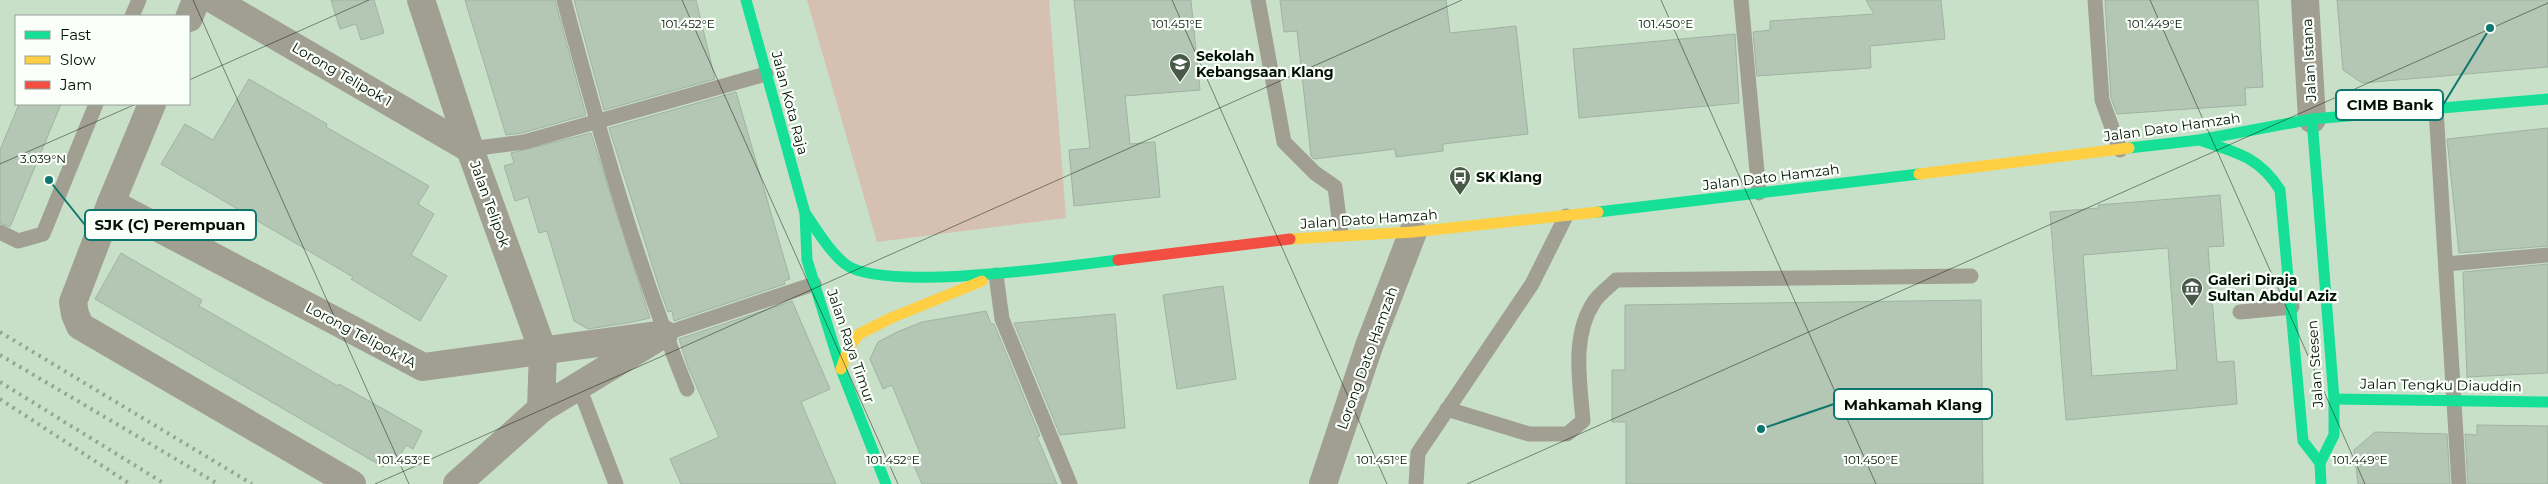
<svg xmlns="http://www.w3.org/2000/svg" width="2548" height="484" font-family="Montserrat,sans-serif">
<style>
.green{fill:#d5c0b2}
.building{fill:#b4c6b4;stroke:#a0b3a0;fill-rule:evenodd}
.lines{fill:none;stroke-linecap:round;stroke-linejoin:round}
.lane{stroke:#a19f92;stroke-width:15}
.street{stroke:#a19f92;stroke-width:28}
.fast{stroke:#16e098;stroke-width:11}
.slow{stroke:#ffcf43;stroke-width:11}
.jam{stroke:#f24e42;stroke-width:11}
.rail{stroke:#99a392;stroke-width:4;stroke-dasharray:2.5 5;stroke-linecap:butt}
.ticks{fill:none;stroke:#031103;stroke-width:1;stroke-opacity:0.45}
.labels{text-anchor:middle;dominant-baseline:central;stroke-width:4.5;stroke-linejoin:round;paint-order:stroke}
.poi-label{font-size:14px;font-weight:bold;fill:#031103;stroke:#fafffa;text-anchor:start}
.street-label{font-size:14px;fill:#031103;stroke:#fafffa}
.ticks-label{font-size:12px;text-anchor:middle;fill:#031103;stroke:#fafffa;stroke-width:4.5;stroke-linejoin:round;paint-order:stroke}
.leader{fill:none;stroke:#0f766e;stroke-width:2}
.callout-dot{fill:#0f766e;stroke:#fafffa;stroke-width:2}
.callout{fill:#fafffa;stroke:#0f766e;stroke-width:2}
.callout-label{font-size:15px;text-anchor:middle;font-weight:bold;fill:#031103}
</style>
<rect width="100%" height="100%" fill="#c8e0c8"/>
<polygon class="green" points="807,0 1049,0 1066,218 877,242"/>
<g class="building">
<polygon points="331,0 374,0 384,33 361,40 356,24 340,29"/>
<polygon points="465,0 555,0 586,115 522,133 506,135"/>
<polygon points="574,0 696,0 715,79 604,110"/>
<polygon points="1074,0 1191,0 1200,90 1125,96 1130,144 1155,142 1160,197 1074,206 1069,150 1090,148"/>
<polygon points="1280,0 1446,0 1450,33 1516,26 1528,134 1443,144 1443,151 1396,157 1395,149 1314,159 1311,156 1297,31 1284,32"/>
<polygon points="1866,0 1941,0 1945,39 1870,46 1871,68 1757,76 1753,32 1770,30 1770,21 1874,14"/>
<polygon points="2105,0 2258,0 2263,87 2245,88 2246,105 2117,114 2111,98"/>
<polygon points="2337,0 2548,0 2548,67 2362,83 2343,70"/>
<polygon points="1735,34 1739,103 1579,118 1573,49"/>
<polygon points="249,79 327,124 326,127 429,186 418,204 434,214 411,255 447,276 420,321 351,279 353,277 161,164 185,124 213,140"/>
<polygon points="736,92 790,279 784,281 785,284 674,321 672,311 668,312 660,290 609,128"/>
<polygon points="19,104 61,104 10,227 0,223 0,150"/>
<polygon points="2548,128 2548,246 2459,253 2447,139"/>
<polygon points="591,133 650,318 633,322 588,329 574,321 547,231 539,233 528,197 515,201 504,166 514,163 511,153"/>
<path d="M2220 195 2224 246 2208 247 2217 362 2234 361 2237 404 2066 420 2050 212 2099 208 2098 205ZM2168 248 2177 370 2092 376 2083 255Z"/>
<polygon points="121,253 202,300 199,306 338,386 339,384 422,431 413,449 406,445 399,457 391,452 383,467 95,299"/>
<polygon points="2548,264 2548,373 2467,377 2463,272"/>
<polygon points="1223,286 1236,379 1177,389 1163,295"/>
<polygon points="1981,300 1983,484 1626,484 1626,422 1612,422 1612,370 1625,370 1625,305"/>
<polygon points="792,301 830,389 801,402 836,484 681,484 670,459 719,437 688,367 679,339"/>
<polygon points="986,311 991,324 994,324 1040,436 1037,437 1057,484 922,484 910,457 920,453 892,385 883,389 870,359 878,342 897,332 922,322"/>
<polygon points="1115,314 1125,428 1060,435 1014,323"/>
<polygon points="2477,425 2548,426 2548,484 2468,484 2465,434 2477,435"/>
<polygon points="2375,432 2447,434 2450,484 2358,484 2354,450"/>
</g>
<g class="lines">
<g class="lane">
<path d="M564 0C599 131 636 263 687 389"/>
<polyline points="1258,0 1284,142 1315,173 1335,187 1341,234"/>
<polyline points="1741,0 1759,193"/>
<polyline points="2095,0 2102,100 2120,150"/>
<polyline points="132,16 139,0"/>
<polyline points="2436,109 2459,484"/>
<polyline points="470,149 524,142 766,74"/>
<polyline points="0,232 18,241 43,234 96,104"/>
<polyline points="2446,264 2548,255"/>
<polyline points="996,275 1002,319 1070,484"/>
<polyline points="2240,312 2292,307"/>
<polyline points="664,334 814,284"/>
<polyline points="579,387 616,484"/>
<path d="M1447 409 1529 434H1567L1583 421C1580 383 1571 336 1594 302 1599 294 1609 287 1616 280L1971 276"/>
<polyline points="1416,484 1418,453 1532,284 1566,216"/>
</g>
<g class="street">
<polyline points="214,0 470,149"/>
<polyline points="421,0 470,149 543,351 541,409"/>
<polyline points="2305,0 2312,119"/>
<polyline points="189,18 196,0"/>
<polyline points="152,104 111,203 73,302 75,314 80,326 352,484"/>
<polyline points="111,203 423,367 664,334"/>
<polyline points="457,484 541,409 657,338"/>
<polyline points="1323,484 1369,346 1413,232"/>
</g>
<g class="fast">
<polyline points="746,0 805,213 807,260 841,369 886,484"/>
<polyline points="2312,119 2334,399 2334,435 2320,463 2321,484"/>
<path d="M2202 141C2237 152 2260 158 2280 190L2303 441 2320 463"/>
<polyline points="2129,148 2199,140 2312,119 2548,99"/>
<polyline points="1598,212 1919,174"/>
<path d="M805 213C817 230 829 251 845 264 882 293 1067 266 1118 260"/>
<polyline points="2334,399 2548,402"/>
</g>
<g class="slow">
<polyline points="1919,174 2129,148"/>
<polyline points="1290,239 1413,232 1598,212"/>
<polyline points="841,369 848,349 859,334 891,318 982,281"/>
</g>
<polyline class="jam" points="1118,260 1290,239"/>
<g class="rail">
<polyline points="0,332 252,484"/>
<polyline points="0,355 218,484"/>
<polyline points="0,382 165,484"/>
<polyline points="0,399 130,484"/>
</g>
</g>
<path class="ticks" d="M193 0 409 484M682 0 898 484M1172 0 1387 484M1661 0 1876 484M2150 0 2365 484M189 80 369 0M0 164 136 104M375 484 1462 0M1467 484 2548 3"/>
<defs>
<g id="school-pin" transform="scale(1.125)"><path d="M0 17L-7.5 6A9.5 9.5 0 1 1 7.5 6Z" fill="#485948" stroke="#fafffa"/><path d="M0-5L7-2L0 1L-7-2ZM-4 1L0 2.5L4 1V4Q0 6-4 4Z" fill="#fff"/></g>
<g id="bus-pin" transform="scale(1.125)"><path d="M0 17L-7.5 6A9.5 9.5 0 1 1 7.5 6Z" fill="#485948" stroke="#fafffa"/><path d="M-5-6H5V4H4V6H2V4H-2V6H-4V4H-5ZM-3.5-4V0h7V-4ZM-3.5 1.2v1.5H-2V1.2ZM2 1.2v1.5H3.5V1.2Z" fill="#fff"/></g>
<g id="museum-pin" transform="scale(1.125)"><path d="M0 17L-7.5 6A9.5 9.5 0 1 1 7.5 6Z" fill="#485948" stroke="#fafffa"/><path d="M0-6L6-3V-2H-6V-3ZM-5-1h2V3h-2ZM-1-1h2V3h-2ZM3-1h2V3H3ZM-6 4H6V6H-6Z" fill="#fff"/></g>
</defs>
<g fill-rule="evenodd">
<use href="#school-pin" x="1180" y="64"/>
<use href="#bus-pin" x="1460" y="177"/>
<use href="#museum-pin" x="2192" y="288"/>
</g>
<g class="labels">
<g class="poi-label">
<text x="1196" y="56">Sekolah<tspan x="1196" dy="16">Kebangsaan Klang</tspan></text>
<text x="1476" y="177">SK Klang</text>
<text x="2208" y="280">Galeri Diraja<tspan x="2208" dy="16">Sultan Abdul Aziz</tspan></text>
</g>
<g class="street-label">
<text transform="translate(2309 60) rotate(-93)">Jalan Istana</text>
<text transform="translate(342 74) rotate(30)">Lorong Telipok 1</text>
<text transform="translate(790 103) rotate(75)">Jalan Kota Raja</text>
<text transform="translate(2172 127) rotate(-8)">Jalan Dato Hamzah</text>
<text transform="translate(1771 177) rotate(-7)">Jalan Dato Hamzah</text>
<text transform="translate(490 204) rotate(70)">Jalan Telipok</text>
<text transform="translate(1369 219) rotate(-4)">Jalan Dato Hamzah</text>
<text transform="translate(361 335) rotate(28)">Lorong Telipok 1A</text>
<text transform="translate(851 346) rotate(71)">Jalan Raya Timur</text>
<text transform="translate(1367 358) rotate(-70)">Lorong Dato Hamzah</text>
<text transform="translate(2315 364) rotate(-94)">Jalan Stesen</text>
<text transform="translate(2441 385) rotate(1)">Jalan Tengku Diauddin</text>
</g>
</g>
<g class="ticks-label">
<text x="688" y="28">101.452°E</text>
<text x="1177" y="28">101.451°E</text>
<text x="2155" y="28">101.449°E</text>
<text x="1666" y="28">101.450°E</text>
<text x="43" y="163">3.039°N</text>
<text x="404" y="464">101.453°E</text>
<text x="893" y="464">101.452°E</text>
<text x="1382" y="464">101.451°E</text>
<text x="1871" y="464">101.450°E</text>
<text x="2360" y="464">101.449°E</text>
</g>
<path class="leader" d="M2490 28L2443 105M49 180L85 225M1761 429L1834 404"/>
<g class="callout-dot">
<circle cx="2490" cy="28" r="5"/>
<circle cx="49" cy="180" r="5"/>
<circle cx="1761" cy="429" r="5"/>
</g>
<g class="callout">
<rect x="2336" y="90" width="107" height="30" rx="5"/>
<rect x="85" y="210" width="171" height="30" rx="5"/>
<rect x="1834" y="389" width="158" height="30" rx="5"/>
</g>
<g class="callout-label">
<text x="2390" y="110">CIMB Bank</text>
<text x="170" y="230">SJK (C) Perempuan</text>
<text x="1913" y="410">Mahkamah Klang</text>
</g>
<rect x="15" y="15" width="175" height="90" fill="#fafffa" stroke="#97a097"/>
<rect x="25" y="31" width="25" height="8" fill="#16e098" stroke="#97a097"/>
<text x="60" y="40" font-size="15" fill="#031103">Fast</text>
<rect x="25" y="56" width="25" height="8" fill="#ffcf43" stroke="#97a097"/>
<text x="60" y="65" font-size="15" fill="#031103">Slow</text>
<rect x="25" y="81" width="25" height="8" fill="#f24e42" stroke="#97a097"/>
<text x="60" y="90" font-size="15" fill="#031103">Jam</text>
</svg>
